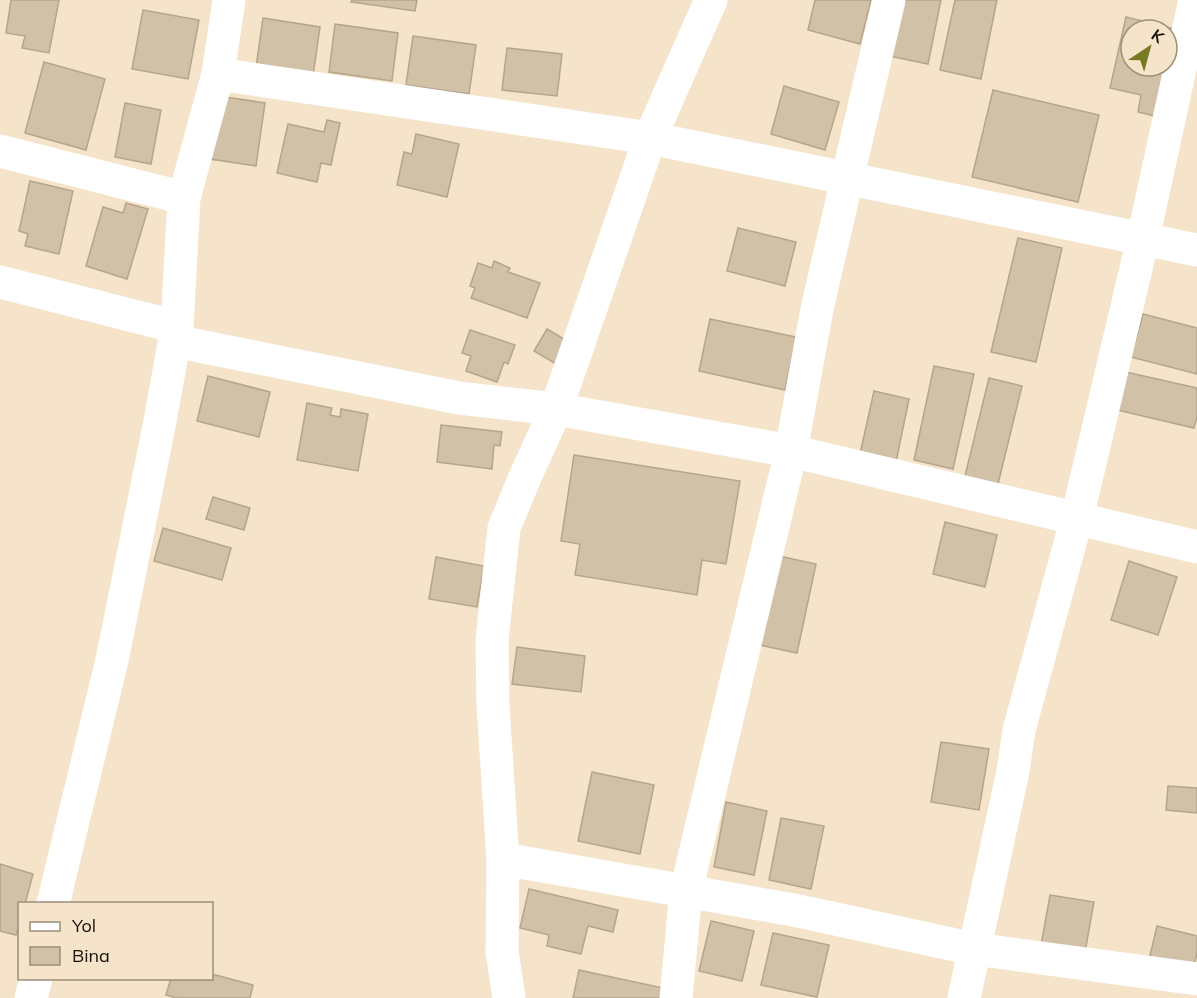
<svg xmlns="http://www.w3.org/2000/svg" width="1197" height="998" font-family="Mulish,sans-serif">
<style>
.building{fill:#d1c1a7;stroke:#b5a58c;stroke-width:1.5}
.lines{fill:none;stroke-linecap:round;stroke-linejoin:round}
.minor{stroke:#fff;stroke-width:33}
</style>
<rect width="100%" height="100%" fill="#f5e3ca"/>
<g class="building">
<polygon points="11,0 59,0 49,53 22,48 25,36 6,33"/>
<polygon points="352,0 417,0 415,11 351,2"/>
<polygon points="815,0 871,0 860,44 808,30"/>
<polygon points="900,0 941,0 928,64 889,56"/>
<polygon points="955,0 997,0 981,79 940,70"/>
<polygon points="143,10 199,20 188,79 132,69"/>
<polygon points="1126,17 1175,29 1167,63 1167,30 1131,30 1131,66 1166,66 1155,116 1138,112 1141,95 1110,88"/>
<polygon points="263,18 320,27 313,76 256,67"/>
<polygon points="335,24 398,33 392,81 329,72"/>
<polygon points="413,36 476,45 469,94 406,85"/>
<polygon points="507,48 562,54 557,96 502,90"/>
<polygon points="44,62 105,79 86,150 25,133"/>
<polygon points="784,86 839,102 825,150 771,134"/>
<polygon points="993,90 1099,115 1078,202 972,177"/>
<polygon points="219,96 265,103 256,166 210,159"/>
<polygon points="125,103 161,110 151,164 115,157"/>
<polygon points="327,120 340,123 331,165 321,163 317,182 277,173 288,124 324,132"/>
<polygon points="416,134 459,144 447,197 397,185 404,152 412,154"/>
<polygon points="30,181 73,191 59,254 25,246 28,234 19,231"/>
<polygon points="126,203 148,209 127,279 86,266 103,207 123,213"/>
<polygon points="738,228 796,242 785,286 727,271"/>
<polygon points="1018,238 1062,248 1036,362 991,352"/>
<polygon points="494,261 510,268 508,272 540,283 527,318 471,298 475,288 470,286 478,263 492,268"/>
<polygon points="1143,314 1197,328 1197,374 1131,357"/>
<polygon points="710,319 796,337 785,390 699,371"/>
<polygon points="547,329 569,342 556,364 534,351"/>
<polygon points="470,330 515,345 508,364 504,362 497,382 466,371 471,356 462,353"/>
<polygon points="934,366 974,374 953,469 914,460"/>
<polygon points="1126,372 1197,388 1197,417 1194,428 1117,410"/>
<polygon points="208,376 270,392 259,437 197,421"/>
<polygon points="989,378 1022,386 997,488 964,480"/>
<polygon points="874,391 909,399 896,462 860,454"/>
<polygon points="307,403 332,408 330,415 340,417 341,409 368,414 358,471 297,460"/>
<polygon points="441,425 502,432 500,446 494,445 492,469 437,462"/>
<polygon points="574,455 740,481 726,564 702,560 697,595 575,575 580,544 561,541"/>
<polygon points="213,497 250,508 244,530 206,519"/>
<polygon points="945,522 997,535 985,587 933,574"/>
<polygon points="163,528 231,548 222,580 154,561"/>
<polygon points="779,556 816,564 797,653 760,645"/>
<polygon points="436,557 484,566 477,607 429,599"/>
<polygon points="1129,561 1177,577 1158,635 1111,620"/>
<polygon points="517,647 585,656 581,692 512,684"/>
<polygon points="941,742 989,749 979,810 931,802"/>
<polygon points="592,772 654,785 640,854 578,841"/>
<polygon points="1168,786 1197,788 1197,813 1166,810"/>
<polygon points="726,802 767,811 754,875 714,867"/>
<polygon points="781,818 824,826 811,889 769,880"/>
<polygon points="0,864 33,874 25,904 20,904 20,923 16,935 0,931"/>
<polygon points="529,889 618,910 613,932 588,926 581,954 547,946 549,935 520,928"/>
<polygon points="1050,895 1094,902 1085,952 1041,945"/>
<polygon points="711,921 754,931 742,981 699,971"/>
<polygon points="1157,926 1197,936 1197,953 1193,971 1149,960"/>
<polygon points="773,933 829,945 817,997 761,985"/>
<polygon points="579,970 663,988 661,998 573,998"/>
<polygon points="212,974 253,985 250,998 177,998 166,995 171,978 212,978"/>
</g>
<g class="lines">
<g class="minor">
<polyline points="218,74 650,138 1197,250"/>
<polyline points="0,151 184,198"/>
<polyline points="0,282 177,327"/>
<polyline points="174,341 459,398 556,409 791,451 1197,547"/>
<polyline points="503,859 794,910 974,949 1197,979"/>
<polyline points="53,904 112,660 160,421 177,327 184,198 218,74 229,0"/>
<polyline points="31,998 36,978"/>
<polyline points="509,998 502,951 503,859 493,706 492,640 504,528 525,477 556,409 650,138 711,0"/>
<polyline points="676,998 686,891 791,451 818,304 889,0"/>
<polyline points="964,998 1013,771 1019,730 1077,518 1143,239 1195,0"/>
</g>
</g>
<rect x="18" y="902" width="195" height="78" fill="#f5e3ca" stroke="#9c8f7c" stroke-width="1.5"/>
<rect x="30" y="922" width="30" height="9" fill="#ffffff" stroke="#9c8f7c" stroke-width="1.5"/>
<text x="72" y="932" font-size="18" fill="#161007">Yol</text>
<rect x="30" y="947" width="30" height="18" fill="#d1c1a7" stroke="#9c8f7c" stroke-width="1.5"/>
<text x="72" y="962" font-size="18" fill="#161007">Bina</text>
<g transform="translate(1149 48) rotate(36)"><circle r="28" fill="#f5e3ca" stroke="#9c8f7c" stroke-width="1.5"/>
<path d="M0-4.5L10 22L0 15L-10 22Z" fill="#757a23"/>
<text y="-9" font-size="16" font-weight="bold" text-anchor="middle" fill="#161007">K</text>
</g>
</svg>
